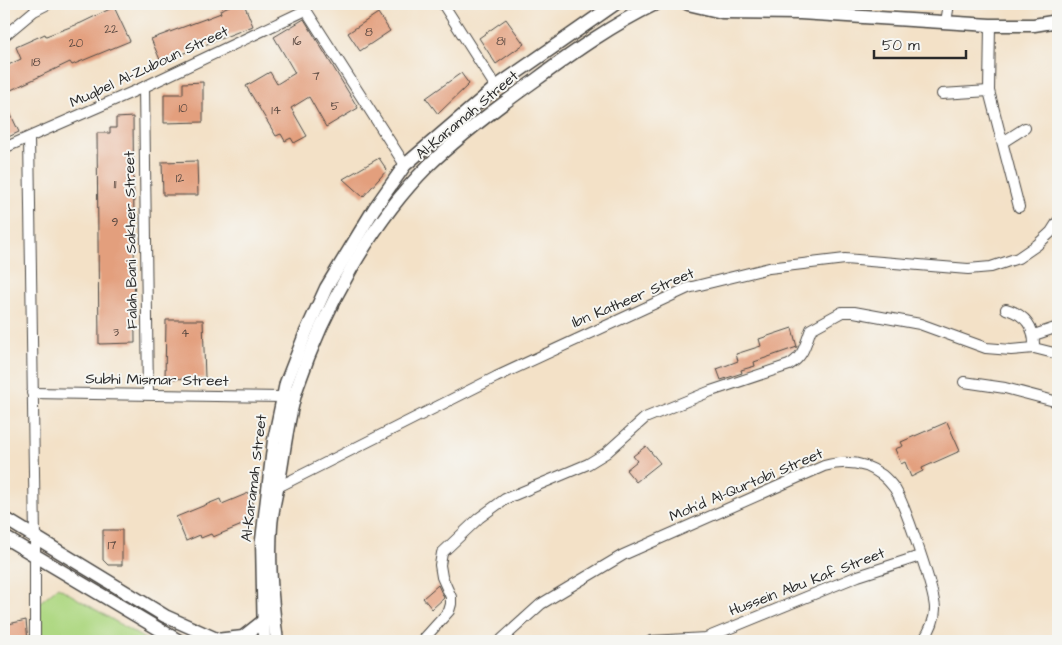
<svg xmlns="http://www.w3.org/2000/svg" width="1062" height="645" font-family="'Architects Daughter',sans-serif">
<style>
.green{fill:#afd883;stroke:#6d8257}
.building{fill:#e39f7d}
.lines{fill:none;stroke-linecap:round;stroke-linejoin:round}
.minor-casing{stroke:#494642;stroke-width:12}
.tertiary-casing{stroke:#494642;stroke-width:15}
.minor{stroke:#fff;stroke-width:10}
.tertiary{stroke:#fff;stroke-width:12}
.labels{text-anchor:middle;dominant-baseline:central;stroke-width:4;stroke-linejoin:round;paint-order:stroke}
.number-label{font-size:12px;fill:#594840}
.street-label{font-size:15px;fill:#2b2b2b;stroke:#f6f6f2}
</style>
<rect width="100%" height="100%" fill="#f6f6f2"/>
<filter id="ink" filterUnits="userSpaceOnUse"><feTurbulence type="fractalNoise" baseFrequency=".02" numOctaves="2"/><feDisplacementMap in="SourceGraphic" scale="10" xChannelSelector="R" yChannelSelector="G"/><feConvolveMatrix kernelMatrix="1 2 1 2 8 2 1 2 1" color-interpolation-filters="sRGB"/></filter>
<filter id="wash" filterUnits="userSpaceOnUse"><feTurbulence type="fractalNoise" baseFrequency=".0096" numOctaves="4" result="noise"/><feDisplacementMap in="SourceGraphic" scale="20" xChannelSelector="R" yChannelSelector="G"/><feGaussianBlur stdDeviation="1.12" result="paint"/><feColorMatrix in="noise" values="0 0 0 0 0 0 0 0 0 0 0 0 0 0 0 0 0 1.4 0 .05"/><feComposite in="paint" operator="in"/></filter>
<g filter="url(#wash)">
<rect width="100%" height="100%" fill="#f3e1c7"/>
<polygon class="green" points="58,587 148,641 37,641 39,603"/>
<g id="blocks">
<g class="building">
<polygon points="234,4 244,4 253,26 161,62 151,39 221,13 220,10"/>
<polygon points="114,7 130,41 72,65 70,62 11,90 4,75 4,67 21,59 16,47 45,34 46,36 81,23"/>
<polygon points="378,13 390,31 360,51 348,33"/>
<polygon points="304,19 358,108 326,127 309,97 291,108 307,136 294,143 291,138 285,141 281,134 276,136 246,86 270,72 277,84 295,73 274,37"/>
<polygon points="506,19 524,44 496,64 479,38"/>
<polygon points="461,73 469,84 438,114 426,98"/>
<polygon points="203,82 203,122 164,123 164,94 183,94 183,83"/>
<polygon points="4,100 19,132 4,139"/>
<polygon points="133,117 135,343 99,344 97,133 110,133 110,128 116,128 116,118"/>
<polygon points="379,158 387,170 363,197 343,179"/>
<polygon points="197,161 198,195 163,195 162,162"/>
<polygon points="166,320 203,320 205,378 165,379"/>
<polygon points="792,328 797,347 754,362 755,366 741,370 742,373 721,380 717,369 738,361 736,354 761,346 759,339"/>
<polygon points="947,422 960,451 922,468 923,471 911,477 905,462 901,464 895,449 903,446 901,442"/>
<polygon points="646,446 660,463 636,482 626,470 637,461 633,456"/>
<polygon points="251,492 254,520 213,537 211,534 201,538 200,535 186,541 176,517 220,499 222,504"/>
<polygon points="103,530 122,530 122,565 108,565 103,560"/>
<polygon points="438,585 444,598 432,609 423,598"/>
<polygon points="26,620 28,641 4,641 4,625"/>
</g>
</g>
</g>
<g filter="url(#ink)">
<use href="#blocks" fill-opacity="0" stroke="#494642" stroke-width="1"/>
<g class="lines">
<g class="minor-casing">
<g id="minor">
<polyline points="302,4 405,165"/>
<polyline points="443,4 496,87"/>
<polyline points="946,22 949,4"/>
<polyline points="990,25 989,91 1019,207"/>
<polyline points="4,36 34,11 48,4"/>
<polyline points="144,87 148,394"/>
<polyline points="942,94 989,91"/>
<polyline points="29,138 35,539 35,641"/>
<polyline points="1003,142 1025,128"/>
<polyline points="4,148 144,87 306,10"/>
<path d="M1006 309C1026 315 1035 327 1034 348L1058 354"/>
<polyline points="1034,335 1058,327"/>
<polyline points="964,382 1005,388 1058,402"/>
<polyline points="32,393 282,397"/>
<polyline points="274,489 496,377 688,288 769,268 845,259 968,269 991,267 1018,258 1037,245 1051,232 1058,221"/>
<path d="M422 641 449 611 451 604V597L442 577 440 565 442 553 479 518 505 499 588 464 606 453 645 418 711 391 789 365C804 356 805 345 811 329L842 312H854L920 324 986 348 1011 350 1034 348"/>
<path d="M500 641 541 604 623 555 824 466C845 460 865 462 882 475 887 479 892 485 895 489 905 505 935 592 935 609 935 621 929 632 923 641"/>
<polyline points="651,641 706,638 858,576 920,556"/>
</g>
</g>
<g class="tertiary-casing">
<g id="tertiary">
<polyline points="688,4 722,12 800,13 990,25 1034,25 1058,21"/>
<polyline points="4,518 165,616 221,641"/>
<polyline points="4,537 179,641"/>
<polyline points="216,640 243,637 262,622"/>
<polyline points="264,641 262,540 274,440 286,383 306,332 326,288 374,209 405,165 496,87 615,4"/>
<path d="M277 641C272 603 268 564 271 526 272 509 277 491 280 475 285 446 288 416 297 388 323 311 370 224 428 166 461 134 499 106 537 79 575 51 612 25 655 4"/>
</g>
</g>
<use href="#minor" class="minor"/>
<use href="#tertiary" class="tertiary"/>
</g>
</g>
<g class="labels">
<g class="number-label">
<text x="111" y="29">22</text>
<text x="369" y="32">8</text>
<text x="297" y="41">16</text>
<text x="501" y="41">81</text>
<text x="76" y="43">20</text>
<text x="36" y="62">18</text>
<text x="316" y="76">7</text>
<text x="335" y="106">5</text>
<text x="183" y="108">10</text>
<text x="276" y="110">14</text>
<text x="180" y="178">12</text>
<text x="115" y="184">11</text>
<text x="115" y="222">9</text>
<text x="116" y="332">3</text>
<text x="185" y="333">4</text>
<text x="112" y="545">17</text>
</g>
<g class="street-label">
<text transform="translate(149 67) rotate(-25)">Muqbel Al-Zuboun Street</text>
<text transform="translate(467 115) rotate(-40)">Al-Karamah Street</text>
<text transform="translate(131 240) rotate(-91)">Falah Bani Sakher Street</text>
<text transform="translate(633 298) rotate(-23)">Ibn Katheer Street</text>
<text transform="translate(157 380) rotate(1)">Subhi Mismar Street</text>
<text transform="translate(254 478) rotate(-83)">Al-Karamah Street</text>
<text transform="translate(746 485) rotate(-23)">Moh'd Al-Qurtobi Street</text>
<text transform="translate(807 582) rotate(-21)">Hussein Abu Kaf Street</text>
</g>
</g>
<rect width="1062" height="645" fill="none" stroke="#f6f6f2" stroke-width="20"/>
<path d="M874 50v8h92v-8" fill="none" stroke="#2b2b2b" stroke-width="2.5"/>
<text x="882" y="50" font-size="15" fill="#2b2b2b" stroke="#f6f6f2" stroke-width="4" paint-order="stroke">50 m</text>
</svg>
